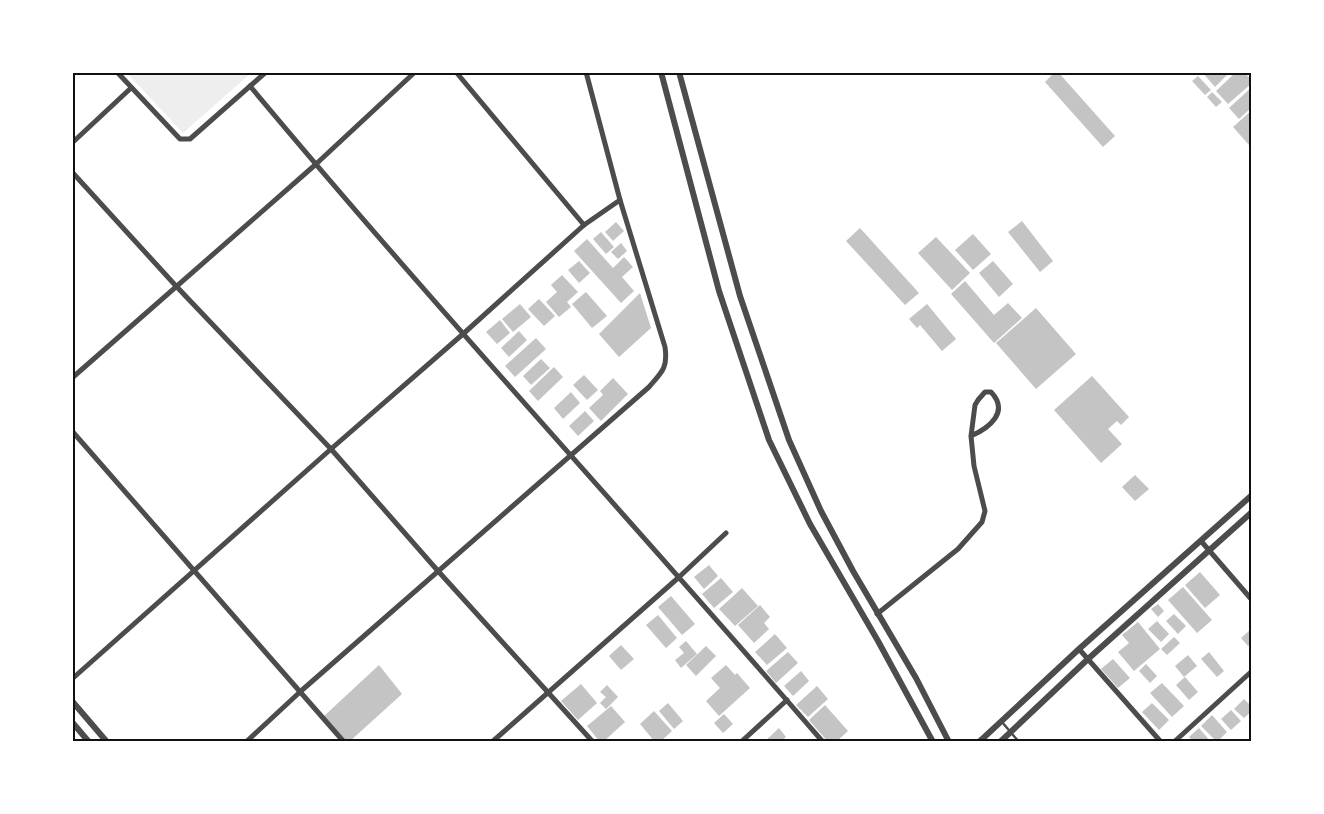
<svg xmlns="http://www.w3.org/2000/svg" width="1324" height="814" font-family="'Noto Sans',sans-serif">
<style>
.green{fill:#eee}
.building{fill:#c4c4c4}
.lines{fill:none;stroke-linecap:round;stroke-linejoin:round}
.service{stroke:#4c4c4c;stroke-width:2.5}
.minor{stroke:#4c4c4c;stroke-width:5}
.tertiary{stroke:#4c4c4c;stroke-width:6}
.neatline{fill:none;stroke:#111;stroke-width:2}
</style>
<rect width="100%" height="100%" fill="#fff"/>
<polygon class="green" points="127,73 251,73 183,133"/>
<g class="building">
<polygon points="1055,72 1058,72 1115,136 1103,147 1045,82"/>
<polygon points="1202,72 1230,72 1215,87"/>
<polygon points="1236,72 1244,72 1252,81 1252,83 1228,104 1216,91"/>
<polygon points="1198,76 1211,90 1205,95 1192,81"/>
<polygon points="1252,87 1252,107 1239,119 1229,108"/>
<polygon points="1212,92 1222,102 1216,107 1207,97"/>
<polygon points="1252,110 1252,143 1249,145 1233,127"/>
<polygon points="1022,221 1053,261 1040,272 1008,232"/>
<polygon points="616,222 624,231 613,241 605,232"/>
<polygon points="860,228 919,293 905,305 846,241"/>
<polygon points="601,232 614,247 606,254 593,239"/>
<polygon points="973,234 991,254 973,270 955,250"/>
<polygon points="936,237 970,273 952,290 918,253"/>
<polygon points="587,239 613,268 624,257 633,267 622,277 634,291 621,303 574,251"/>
<polygon points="621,243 627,251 618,259 611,252"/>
<polygon points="579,261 590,273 579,283 568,270"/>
<polygon points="993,261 1013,284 999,297 979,273"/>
<polygon points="562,275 578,292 567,302 571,307 559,317 546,302 557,292 551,285"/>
<polygon points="965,281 994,315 1008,303 1022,318 994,343 951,294"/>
<polygon points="586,292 607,316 592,328 572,304"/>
<polygon points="640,293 651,328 619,357 599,334"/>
<polygon points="539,299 555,316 544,326 528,309"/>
<polygon points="520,304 531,317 513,332 502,319"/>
<polygon points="927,304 956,339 942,351 920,325 917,328 909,319"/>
<polygon points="1036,308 1076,354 1036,389 996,343"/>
<polygon points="500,320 510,333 497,344 486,332"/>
<polygon points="519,331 527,340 509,357 501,348"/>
<polygon points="536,338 546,349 515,377 505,366"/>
<polygon points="541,359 550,368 531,385 523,376"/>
<polygon points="554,367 563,377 538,401 529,391"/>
<polygon points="584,375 598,390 587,400 573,385"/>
<polygon points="1092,376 1129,417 1121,425 1117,421 1108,429 1122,444 1101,463 1054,410"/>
<polygon points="613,378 628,394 601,421 589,408 603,395 600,391"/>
<polygon points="571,392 580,403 563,419 554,408"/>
<polygon points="585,411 594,421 578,436 569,426"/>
<polygon points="1135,475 1149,489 1135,501 1122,487"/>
<polygon points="709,565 718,576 704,589 694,577"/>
<polygon points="1200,572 1220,595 1205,608 1185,585"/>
<polygon points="721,578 733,592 714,608 702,594"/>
<polygon points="1183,587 1212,620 1197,633 1168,600"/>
<polygon points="742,588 758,606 735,626 719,609"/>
<polygon points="671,596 695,624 682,635 658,607"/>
<polygon points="1158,604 1164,611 1158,617 1151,609"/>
<polygon points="760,605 770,617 764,623 769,629 754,643 738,625"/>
<polygon points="1174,614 1186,626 1178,634 1166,621"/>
<polygon points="658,615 677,638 666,648 646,625"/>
<polygon points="1157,621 1169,634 1161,642 1148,629"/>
<polygon points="1138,622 1160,649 1134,671 1118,652 1129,643 1122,635"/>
<polygon points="1250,630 1252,632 1252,643 1248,646 1241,638"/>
<polygon points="775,634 787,648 767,665 755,652"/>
<polygon points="1174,637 1180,643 1167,655 1161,649"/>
<polygon points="686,641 697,654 681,668 675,660 684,653 679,647"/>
<polygon points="621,645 634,659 621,670 609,656"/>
<polygon points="706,646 716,656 696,676 686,665"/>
<polygon points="788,652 798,663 776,683 766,671"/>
<polygon points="1209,652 1224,671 1217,677 1201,659"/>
<polygon points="1188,655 1197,666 1184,677 1175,666"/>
<polygon points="1113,659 1130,678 1118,688 1101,669"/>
<polygon points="1146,664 1157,676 1150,683 1139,671"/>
<polygon points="379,665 402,694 349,742 344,742 323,717"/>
<polygon points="726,665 735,675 737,673 750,688 719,716 706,701 720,688 711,678"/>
<polygon points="801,671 809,681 793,696 784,686"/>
<polygon points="1185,677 1198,692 1189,700 1176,685"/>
<polygon points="1162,683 1184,706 1172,717 1150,693"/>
<polygon points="581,684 597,703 578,720 561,701"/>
<polygon points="607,685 618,697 606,709 600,703 606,697 600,692"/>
<polygon points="817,686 828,699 808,717 796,705"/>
<polygon points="1244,699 1252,707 1252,711 1244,718 1234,709"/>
<polygon points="668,703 683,721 674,729 659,711"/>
<polygon points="1152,703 1169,720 1159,730 1142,712"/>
<polygon points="825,705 848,731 836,742 828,742 809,720"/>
<polygon points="611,706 625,722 603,742 600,742 587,726"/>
<polygon points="1231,710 1241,721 1231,730 1221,719"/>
<polygon points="654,711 672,731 660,742 655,742 640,724"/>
<polygon points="724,714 733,724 723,733 714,723"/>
<polygon points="1212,715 1227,732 1217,742 1201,726"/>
<polygon points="779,728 786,737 780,742 764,742"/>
<polygon points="1199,728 1211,742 1193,742 1189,737"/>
</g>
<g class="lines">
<polyline class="service" points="1002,722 1019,742"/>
<g class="minor">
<polyline points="117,72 180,139 190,139 266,72"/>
<polyline points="456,72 584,225"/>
<path d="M250 86C436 309 633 522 823 742"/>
<polyline points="72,143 131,88"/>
<polyline points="72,172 176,286 331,449 438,571 593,742"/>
<polyline points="72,378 315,165 415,72"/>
<polyline points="72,431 344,742"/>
<polyline points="1201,541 1252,600"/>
<path d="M877 614 958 549 982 522 985 511 974 466 971 436 975 405 978 400 985 392H991C1010 412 989 428 971 436"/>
<polyline points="1079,649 1161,742"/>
<polyline points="72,679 331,449 463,334 584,225 620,200"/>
<path d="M246 742 301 691 649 387C662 372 668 368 665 347L620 200 586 72"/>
<polyline points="492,742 678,578 726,533"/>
<polyline points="741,742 787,700"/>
<polyline points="1174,742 1252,671"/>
</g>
<g class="tertiary">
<polyline points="661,72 719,291 769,440 810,524 878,641 933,742"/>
<polyline points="679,72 740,296 789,440 821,511 853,571 916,678 949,742"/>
<polyline points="72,701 107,742"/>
<polyline points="72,722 89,742"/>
<polyline points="979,742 1079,649 1252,495"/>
<polyline points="1000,742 1088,659 1252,512"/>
</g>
</g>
<rect width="1324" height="814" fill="none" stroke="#ffffff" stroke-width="148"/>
<rect x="74" y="74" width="1176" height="666" class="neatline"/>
</svg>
